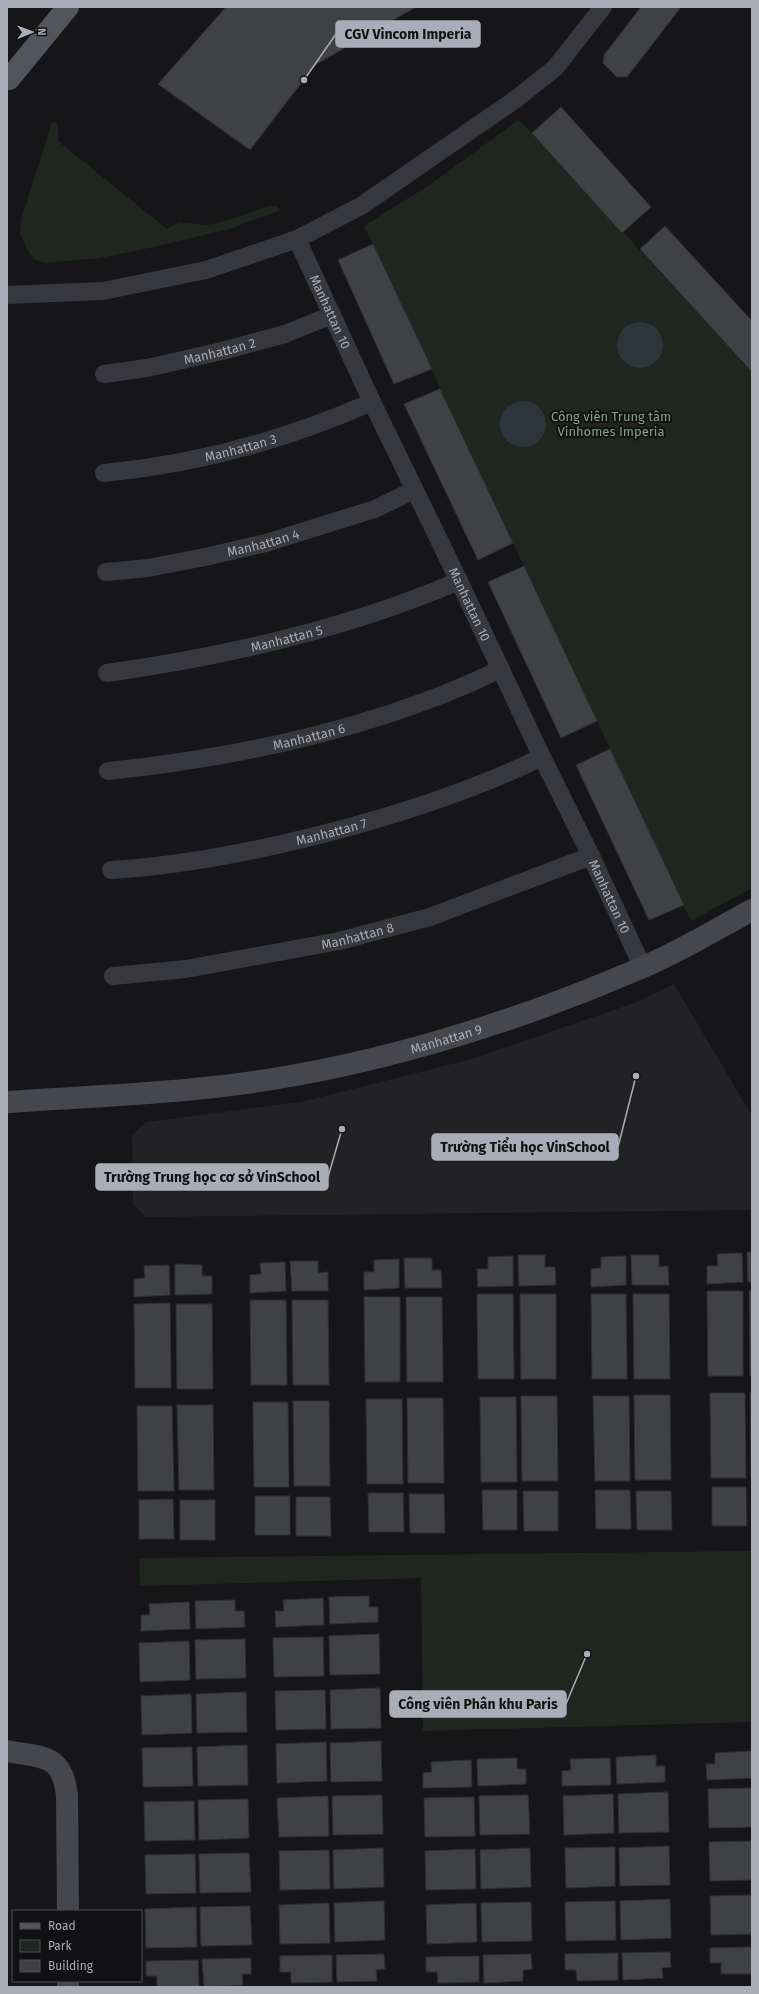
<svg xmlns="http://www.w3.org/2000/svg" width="759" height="1994" font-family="'Fira Sans',sans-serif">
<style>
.built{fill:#222225}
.green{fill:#1e261f}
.water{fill:#2c353c}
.building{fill:#404145;stroke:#303034}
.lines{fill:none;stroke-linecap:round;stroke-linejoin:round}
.street{stroke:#37383d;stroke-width:18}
.secondary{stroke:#45474d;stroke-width:22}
.primary{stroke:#53555c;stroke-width:22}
.labels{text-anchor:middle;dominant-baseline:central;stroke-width:4;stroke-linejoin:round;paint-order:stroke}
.street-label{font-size:13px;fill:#a8adb8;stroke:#111113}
.park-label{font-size:13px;fill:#7fa381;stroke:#111113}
.leader{fill:none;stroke:#a8adb8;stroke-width:1.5}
.callout-dot{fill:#a8adb8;stroke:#111113;stroke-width:1.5}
.callout{fill:#a8adb8;stroke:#a8adb8;stroke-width:1.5}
.callout-label{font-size:14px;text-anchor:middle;font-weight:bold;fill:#111}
</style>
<rect width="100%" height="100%" fill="#161618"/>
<polygon class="built" points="674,984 752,1116 752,1210 146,1217 133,1204 132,1135 146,1122 301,1102 472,1059 634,1003"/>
<g class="green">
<polygon points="518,120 532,133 752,372 752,888 691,921 364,226 431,184"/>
<polygon points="52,122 58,124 58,141 167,229 179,222 208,225 235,218 268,206 277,206 280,210 230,229 149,248 100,258 45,263 34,259 26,248 20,233 21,220"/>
<polygon points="752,1551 752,1722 423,1731 421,1578 140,1586 139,1558"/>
</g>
<g class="water">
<circle cx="640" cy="345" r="23"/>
<circle cx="523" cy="424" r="23"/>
</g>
<g class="building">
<polygon points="226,7 416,7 315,65 250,150 158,84"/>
<polygon points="641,7 681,7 627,77 617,77 603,63 604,55"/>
<polygon points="561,107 651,207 622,233 532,133"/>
<polygon points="665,226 752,321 752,372 640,249"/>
<polygon points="373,244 432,369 394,384 338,260"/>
<polygon points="440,389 513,543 478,560 404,404"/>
<polygon points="524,566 597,721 561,738 488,582"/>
<polygon points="610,749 684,905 649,920 576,765"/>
<polygon points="747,1252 752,1252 752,1282 748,1282"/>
<polygon points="742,1253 743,1282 707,1284 707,1266 718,1266 717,1254"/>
<polygon points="518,1255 545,1255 545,1267 555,1267 556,1285 519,1286"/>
<polygon points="631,1255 659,1255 659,1267 668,1266 669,1285 632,1285"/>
<polygon points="513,1256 513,1286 478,1287 477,1269 488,1269 488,1257"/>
<polygon points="626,1256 626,1285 591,1287 591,1269 601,1268 601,1257"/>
<polygon points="404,1258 432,1258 432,1270 441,1270 442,1288 405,1288"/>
<polygon points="399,1259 399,1288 364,1290 364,1272 374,1272 374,1260"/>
<polygon points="290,1261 318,1261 318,1273 328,1272 328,1291 292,1291"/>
<polygon points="285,1262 286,1291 250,1293 250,1275 261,1274 260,1263"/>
<polygon points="175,1264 202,1265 202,1276 212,1276 212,1294 175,1295"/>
<polygon points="169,1265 170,1295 134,1297 134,1279 145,1278 144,1266"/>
<polygon points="707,1291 743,1291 743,1376 708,1376"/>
<polygon points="749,1291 752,1291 752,1376 750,1376"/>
<polygon points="477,1294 513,1294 514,1379 478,1379"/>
<polygon points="520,1294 556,1294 556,1379 521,1379"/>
<polygon points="591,1294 626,1294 627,1379 592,1379"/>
<polygon points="633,1294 669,1294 670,1379 634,1379"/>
<polygon points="364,1297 400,1297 400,1382 365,1382"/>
<polygon points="406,1297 442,1297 443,1382 407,1382"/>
<polygon points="250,1300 286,1300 287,1385 251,1385"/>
<polygon points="292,1300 328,1300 329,1385 293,1385"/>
<polygon points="170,1303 171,1388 135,1388 134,1304"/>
<polygon points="176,1304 212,1304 213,1389 177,1389"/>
<polygon points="750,1392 752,1392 752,1477 751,1477"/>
<polygon points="710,1393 745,1393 746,1478 711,1478"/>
<polygon points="634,1395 670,1395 671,1480 635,1480"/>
<polygon points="521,1396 557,1396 558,1481 522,1481"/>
<polygon points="593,1396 629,1396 630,1481 595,1481"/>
<polygon points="480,1397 516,1397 517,1482 481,1482"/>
<polygon points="407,1398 443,1398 444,1483 408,1483"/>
<polygon points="366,1399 402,1399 403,1484 367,1484"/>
<polygon points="293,1401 329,1401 330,1486 294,1486"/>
<polygon points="253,1402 288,1402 289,1487 254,1487"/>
<polygon points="177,1405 213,1405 214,1490 179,1490"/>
<polygon points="137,1406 172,1406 174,1491 138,1491"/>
<polygon points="712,1487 746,1487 747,1526 712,1526"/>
<polygon points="482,1490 517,1490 517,1530 483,1530"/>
<polygon points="595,1490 630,1490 631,1529 596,1529"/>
<polygon points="523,1491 558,1491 558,1531 524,1531"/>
<polygon points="636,1491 671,1491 672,1530 637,1530"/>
<polygon points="368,1493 403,1493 404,1532 369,1532"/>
<polygon points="409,1494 444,1494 445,1533 410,1533"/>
<rect x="255" y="1496" width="35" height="39"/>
<polygon points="296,1497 330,1497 331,1536 296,1536"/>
<polygon points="173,1499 174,1539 139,1539 139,1500"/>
<rect x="180" y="1500" width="35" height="40"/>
<polygon points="369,1596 369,1607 378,1607 378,1622 330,1624 329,1597"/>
<polygon points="323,1598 324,1625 276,1627 275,1611 284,1611 283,1600"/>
<polygon points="235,1600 235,1611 244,1611 245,1627 196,1629 195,1601"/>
<polygon points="189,1602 190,1629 141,1631 141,1615 150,1615 149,1604"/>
<polygon points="379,1634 380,1674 330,1675 329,1636"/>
<polygon points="323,1637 324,1676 274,1677 273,1638"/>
<polygon points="245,1639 246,1678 196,1679 195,1640"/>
<polygon points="189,1641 190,1680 140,1682 139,1643"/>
<polygon points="380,1688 381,1728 331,1729 330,1690"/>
<polygon points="325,1690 326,1729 276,1730 275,1691"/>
<polygon points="246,1692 247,1732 197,1733 196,1694"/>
<polygon points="191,1694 192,1733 142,1735 141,1696"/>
<polygon points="381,1741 382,1781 331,1782 330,1743"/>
<polygon points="326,1742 327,1781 277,1783 276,1744"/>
<polygon points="247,1745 248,1785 198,1786 197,1747"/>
<polygon points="192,1747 193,1786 143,1787 142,1748"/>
<polygon points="752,1751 752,1778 707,1780 706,1764 715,1764 715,1753"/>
<polygon points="656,1755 656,1766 665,1766 665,1782 617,1784 616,1757"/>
<polygon points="517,1758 517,1769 526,1769 526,1784 478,1786 477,1759"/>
<polygon points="610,1758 611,1785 562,1786 562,1771 571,1770 570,1759"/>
<polygon points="471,1760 472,1787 423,1788 423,1773 432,1772 431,1762"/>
<polygon points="752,1788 752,1827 709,1828 708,1789"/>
<polygon points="668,1792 669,1832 619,1833 618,1794"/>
<polygon points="613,1794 614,1833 564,1835 563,1796"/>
<polygon points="382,1795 383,1834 333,1835 332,1796"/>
<polygon points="528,1795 530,1834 480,1835 479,1796"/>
<polygon points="328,1796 329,1836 279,1837 277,1798"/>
<polygon points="474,1797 475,1836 425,1837 424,1798"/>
<polygon points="248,1799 249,1838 199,1840 198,1800"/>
<polygon points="194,1801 195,1840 145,1841 144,1802"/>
<polygon points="752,1841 752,1880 710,1881 709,1842"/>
<polygon points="669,1846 670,1885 620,1886 619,1848"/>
<polygon points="615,1847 615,1886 566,1888 565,1848"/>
<polygon points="383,1848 384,1887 334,1889 333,1850"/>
<polygon points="530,1848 531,1887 481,1889 480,1850"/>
<polygon points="475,1849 476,1889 426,1890 425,1851"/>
<polygon points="329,1850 330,1889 280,1890 279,1851"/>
<polygon points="249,1853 251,1892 200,1893 199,1854"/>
<polygon points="195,1854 196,1893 146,1894 145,1855"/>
<polygon points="752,1895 752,1934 711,1935 710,1896"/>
<polygon points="670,1899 671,1938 621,1940 620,1901"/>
<polygon points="384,1901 385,1940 335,1942 334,1903"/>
<polygon points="615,1901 616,1940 566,1941 565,1902"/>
<polygon points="531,1902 532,1941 482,1942 481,1903"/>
<polygon points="329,1903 330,1943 280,1944 279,1905"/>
<polygon points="476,1903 477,1942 427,1944 426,1905"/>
<polygon points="250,1906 252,1945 201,1946 200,1907"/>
<polygon points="196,1907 197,1947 146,1948 145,1909"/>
<polygon points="752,1947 752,1974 721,1974 721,1963 710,1963 710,1948"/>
<polygon points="670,1952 671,1967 662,1968 663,1978 623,1980 622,1953"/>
<polygon points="618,1953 618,1980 577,1981 576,1970 565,1970 565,1954"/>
<polygon points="384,1954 385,1969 376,1970 377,1981 337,1982 336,1955"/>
<polygon points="531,1954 532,1969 523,1970 523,1981 484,1983 483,1955"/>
<polygon points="332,1955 332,1982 291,1983 291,1972 280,1972 280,1956"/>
<polygon points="479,1956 479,1982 438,1983 437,1972 426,1972 426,1957"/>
<polygon points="251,1958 251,1974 242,1974 243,1985 204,1987 202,1959"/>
<polygon points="198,1960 199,1987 157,1987 157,1976 146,1976 146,1961"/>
</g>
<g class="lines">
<g class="street">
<path id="s1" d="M297 239 372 402 459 581 542 757 591 856 643 968"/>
<polyline points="7,295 103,291 206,270 297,239 361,206 516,99 555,68 603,7"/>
<path id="s2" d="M104 374 147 368 222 351 285 334 332 315"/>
<path id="s3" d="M104 473C196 464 288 439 372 402"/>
<path id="s4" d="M106 572 148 568 205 557 266 543 375 509 414 490"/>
<path id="s5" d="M107 673C228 656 347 629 459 581"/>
<path id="s6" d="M108 771C242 757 379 728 501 669"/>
<path id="s7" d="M111 870C194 865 277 847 357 825 421 807 483 786 542 757"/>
<path id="s8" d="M113 976 186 969 339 941 430 917 591 856"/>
</g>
<g class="secondary">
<path id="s9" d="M7 1102C76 1097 145 1095 214 1087 359 1071 507 1026 641 968 679 952 715 930 752 910"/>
<path d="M7 1751C42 1758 62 1753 67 1795L68 1911"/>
<polyline points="68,1981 68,1987"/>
</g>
<polyline class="primary" points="9,79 68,7"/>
</g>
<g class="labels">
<g class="street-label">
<text stroke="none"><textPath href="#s1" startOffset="80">Manhattan 10</textPath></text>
<text stroke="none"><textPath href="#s2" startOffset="118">Manhattan 2</textPath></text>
<text stroke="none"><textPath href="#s3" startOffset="139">Manhattan 3</textPath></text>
<text stroke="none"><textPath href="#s4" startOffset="160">Manhattan 4</textPath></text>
<text stroke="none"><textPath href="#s1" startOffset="404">Manhattan 10</textPath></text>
<text stroke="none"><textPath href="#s5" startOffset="183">Manhattan 5</textPath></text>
<text stroke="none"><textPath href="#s6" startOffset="204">Manhattan 6</textPath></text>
<text stroke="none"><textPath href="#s7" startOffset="224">Manhattan 7</textPath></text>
<text stroke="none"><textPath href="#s1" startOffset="728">Manhattan 10</textPath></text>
<text stroke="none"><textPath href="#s8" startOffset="248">Manhattan 8</textPath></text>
<text stroke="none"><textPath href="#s9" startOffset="445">Manhattan 9</textPath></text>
</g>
<g class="park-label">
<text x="611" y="416">Công viên Trung tâm<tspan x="611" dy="15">Vinhomes Imperia</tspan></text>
</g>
</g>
<path class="leader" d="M304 80L336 34M636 1076L618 1147M342 1129L328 1177M587 1654L566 1704"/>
<g class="callout-dot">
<circle cx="304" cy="80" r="4"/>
<circle cx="636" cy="1076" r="4"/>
<circle cx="342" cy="1129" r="4"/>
<circle cx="587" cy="1654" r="4"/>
</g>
<g class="callout">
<rect x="336" y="21" width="144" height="26" rx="4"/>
<rect x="432" y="1134" width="186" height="26" rx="4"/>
<rect x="96" y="1164" width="232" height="26" rx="4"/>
<rect x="390" y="1691" width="176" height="26" rx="4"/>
</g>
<g class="callout-label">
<text x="408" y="39">CGV Vincom Imperia</text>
<text x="525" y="1152">Trường Tiểu học VinSchool</text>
<text x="212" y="1182">Trường Trung học cơ sở VinSchool</text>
<text x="478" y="1709">Công viên Phân khu Paris</text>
</g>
<rect width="759" height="1994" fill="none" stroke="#a8adb8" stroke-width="16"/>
<rect x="12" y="1910" width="130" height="72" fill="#111113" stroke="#4d4f55"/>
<rect x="20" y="1923" width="20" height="6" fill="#53555c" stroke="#4d4f55"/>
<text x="48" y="1930" font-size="12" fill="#a8adb8">Road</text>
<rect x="20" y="1940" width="20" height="12" fill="#1e261f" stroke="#4d4f55"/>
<text x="48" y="1950" font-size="12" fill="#a8adb8">Park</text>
<rect x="20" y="1960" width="20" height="12" fill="#404145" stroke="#4d4f55"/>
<text x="48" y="1970" font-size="12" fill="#a8adb8">Building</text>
<g transform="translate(32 32) rotate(89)" stroke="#111113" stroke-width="3" paint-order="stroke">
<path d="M0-3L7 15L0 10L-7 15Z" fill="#a8adb8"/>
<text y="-6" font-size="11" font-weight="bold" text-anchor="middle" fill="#a8adb8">N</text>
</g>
</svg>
